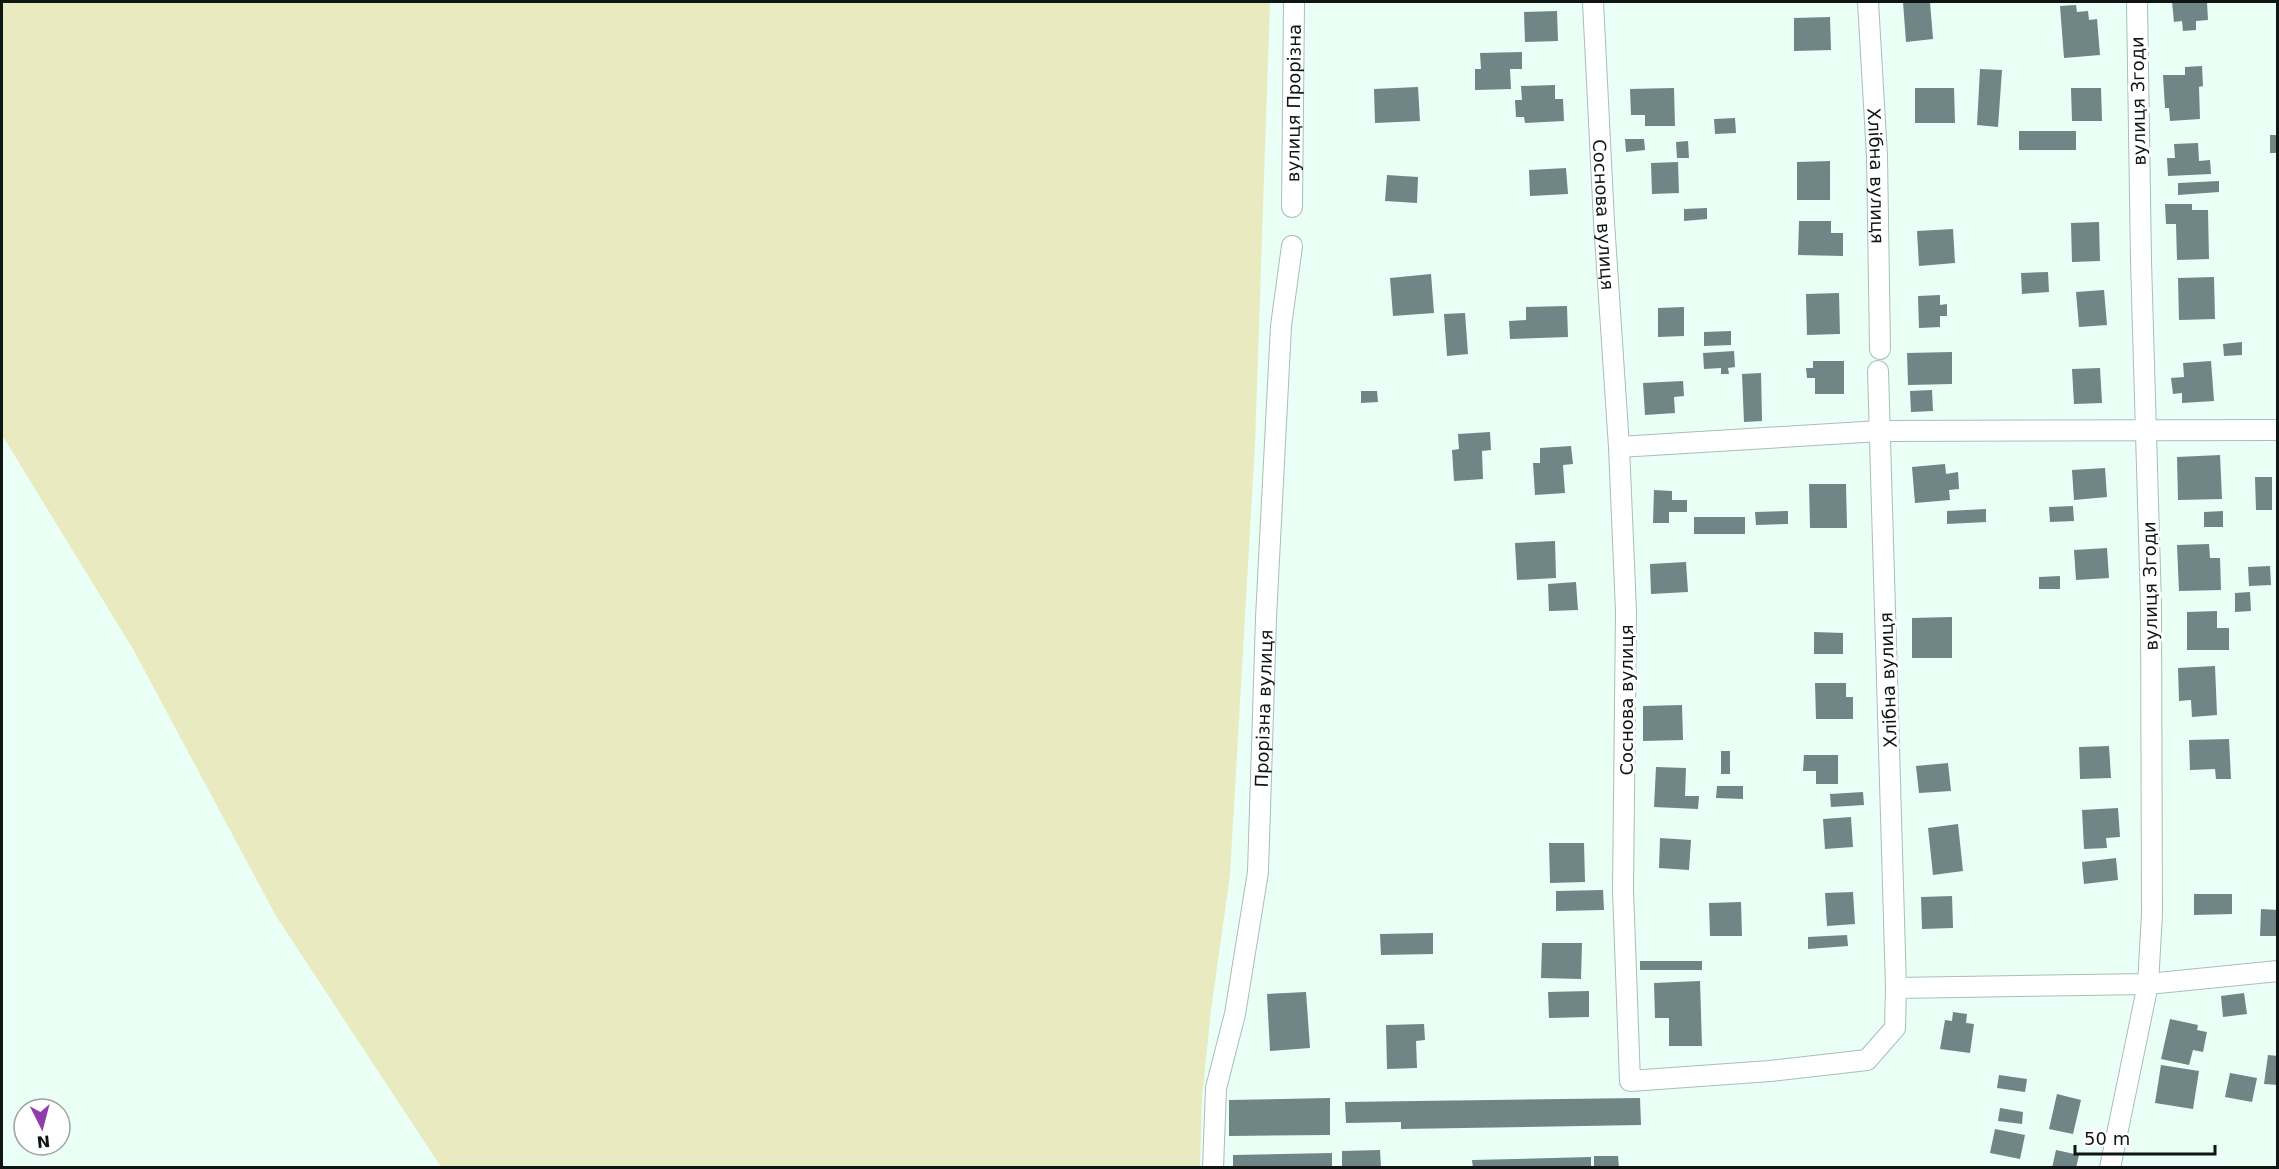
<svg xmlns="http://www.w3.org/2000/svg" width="2279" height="1169" font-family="'DejaVu Sans',sans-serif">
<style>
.green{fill:#eaeac0}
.building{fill:#708585}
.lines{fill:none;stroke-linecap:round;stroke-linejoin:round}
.street-casing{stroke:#aabeb5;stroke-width:22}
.street{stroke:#fff;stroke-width:20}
.labels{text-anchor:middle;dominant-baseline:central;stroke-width:6;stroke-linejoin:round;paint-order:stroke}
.street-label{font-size:18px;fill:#0e1512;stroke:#fff}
</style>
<rect width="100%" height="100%" fill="#eafff5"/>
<polygon class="green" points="2,2 1270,2 1255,444 1230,875 1211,1010 1202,1098 1200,1167 441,1167 276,916 133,649 2,435"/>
<g class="building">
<polygon points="1903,2 1930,2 1933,39 1906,42"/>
<polygon points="2172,2 2207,2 2208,20 2196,21 2196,30 2183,31 2182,21 2174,22"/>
<polygon points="2076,5 2077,12 2088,11 2089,20 2097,19 2100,55 2064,58 2060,6"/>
<polygon points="1557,11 1558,41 1525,42 1524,12"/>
<polygon points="1830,17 1831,50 1794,51 1794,18"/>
<polygon points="1522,52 1522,69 1510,69 1511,89 1475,90 1475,69 1481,69 1480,53"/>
<polygon points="2202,66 2203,86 2199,87 2200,119 2170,121 2169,108 2165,108 2163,75 2185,75 2185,67"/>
<polygon points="1980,69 2002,70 1998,127 1977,125"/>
<polygon points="1555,85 1555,99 1563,99 1564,121 1525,123 1524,117 1516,117 1515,100 1522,100 1521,86"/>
<polygon points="1418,87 1420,121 1375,123 1374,89"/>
<polygon points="1674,88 1675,126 1645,126 1645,115 1631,115 1630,89"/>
<polygon points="1915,88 1954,88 1955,123 1915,123"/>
<polygon points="2071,88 2101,88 2102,121 2072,121"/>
<polygon points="1735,118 1736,133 1715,134 1714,119"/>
<rect x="2019" y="131" width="57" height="19"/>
<rect x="2270" y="135" width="8" height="18"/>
<polygon points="1625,139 1644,139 1645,150 1626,152"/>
<polygon points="1688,141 1689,158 1677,158 1676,142"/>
<polygon points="2198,143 2199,161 2210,160 2211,174 2168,176 2167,158 2175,158 2174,144"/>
<polygon points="1830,161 1830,200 1797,200 1797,162"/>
<polygon points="1678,162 1679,193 1652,194 1651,163"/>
<polygon points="1566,168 1568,194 1530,196 1529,170"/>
<polygon points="1387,175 1418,177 1417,203 1385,201"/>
<polygon points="2219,181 2219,192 2178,195 2178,183"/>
<polygon points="2165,204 2192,204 2192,210 2208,210 2209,259 2177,260 2176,224 2166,224"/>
<polygon points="1707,208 1707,219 1684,221 1684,209"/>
<polygon points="1799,221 1831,221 1831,233 1843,233 1843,256 1798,255"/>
<polygon points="2099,222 2100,261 2072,262 2071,223"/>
<polygon points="1953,229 1955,263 1919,266 1917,231"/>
<polygon points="2048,272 2049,292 2022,294 2021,273"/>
<polygon points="1431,274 1434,313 1393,316 1390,278"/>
<polygon points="2214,277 2215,319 2179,320 2178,278"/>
<polygon points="2104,290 2107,325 2079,327 2076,292"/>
<polygon points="1839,293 1840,334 1807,335 1806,294"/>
<polygon points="1940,295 1940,305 1947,304 1947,316 1940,316 1940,327 1919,328 1918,296"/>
<polygon points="1567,306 1568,337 1510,339 1509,321 1526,320 1526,307"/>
<polygon points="1684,307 1684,336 1658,337 1658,308"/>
<polygon points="1465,313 1468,354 1447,356 1444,314"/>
<polygon points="1731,331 1731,345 1704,346 1704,332"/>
<polygon points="2242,342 2242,355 2224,356 2223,344"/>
<polygon points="1734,351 1735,367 1728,368 1729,374 1721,374 1721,368 1704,369 1703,353"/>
<polygon points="1952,352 1952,384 1908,385 1907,353"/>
<polygon points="1813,361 1844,361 1844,394 1815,394 1815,378 1807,378 1806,368 1813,368"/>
<polygon points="2211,361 2214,401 2182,403 2182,393 2173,394 2171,378 2184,377 2183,363"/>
<polygon points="2100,368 2102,403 2074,404 2072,369"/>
<polygon points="1761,373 1762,421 1744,422 1742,374"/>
<polygon points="1683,381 1684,396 1674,397 1675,413 1645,415 1643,383"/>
<polygon points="1932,390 1933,411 1911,412 1910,391"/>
<polygon points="1361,391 1377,391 1378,402 1361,403"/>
<polygon points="1490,432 1491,450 1482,451 1483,479 1454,481 1452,450 1459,449 1458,434"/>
<polygon points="1571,446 1573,464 1563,465 1565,493 1535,495 1533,463 1540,463 1540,448"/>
<polygon points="2220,455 2222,499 2178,500 2177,457"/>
<polygon points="1945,464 1946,474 1958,472 1959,489 1949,490 1950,500 1915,503 1912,467"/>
<polygon points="2105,468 2107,497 2074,500 2072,470"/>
<polygon points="2255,477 2272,477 2272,510 2256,510"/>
<polygon points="1809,484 1846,484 1847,528 1810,528"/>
<polygon points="1654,490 1672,491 1672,500 1687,500 1687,512 1669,512 1669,523 1653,523"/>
<polygon points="2073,506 2074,521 2050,522 2049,507"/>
<polygon points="1986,509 1986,522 1947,524 1947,511"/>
<polygon points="1788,511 1788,524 1756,525 1755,512"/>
<polygon points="2223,511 2223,527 2204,527 2204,512"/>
<rect x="1694" y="517" width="51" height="17"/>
<polygon points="1555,541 1556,578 1517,580 1515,543"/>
<polygon points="2209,544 2210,558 2220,558 2221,590 2179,591 2177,545"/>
<polygon points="2107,548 2109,578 2076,580 2074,550"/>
<polygon points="1686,562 1688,592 1651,594 1650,564"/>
<polygon points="2270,566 2271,585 2249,586 2248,567"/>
<polygon points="2060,576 2060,589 2039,589 2039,577"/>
<polygon points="1576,582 1578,610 1549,611 1548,584"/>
<polygon points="2250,592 2251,611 2235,612 2235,593"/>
<polygon points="2217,611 2217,628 2229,628 2229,650 2187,650 2187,612"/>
<polygon points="1952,617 1952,658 1912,658 1912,618"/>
<polygon points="1814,632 1843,633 1843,654 1814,654"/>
<polygon points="2215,666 2217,715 2192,717 2191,700 2179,701 2178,668"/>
<polygon points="1815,683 1846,683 1846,697 1853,697 1853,719 1816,719"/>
<polygon points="1682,705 1683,740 1643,741 1643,706"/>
<polygon points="2229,739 2231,779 2216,779 2215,769 2190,770 2189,740"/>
<polygon points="2109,746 2111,778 2080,779 2079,747"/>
<rect x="1721" y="751" width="9" height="23"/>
<polygon points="1804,755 1838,755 1838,784 1816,784 1816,771 1803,771"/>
<polygon points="1948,763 1951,791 1919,793 1916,766"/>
<polygon points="1656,767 1686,768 1685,796 1699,796 1698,809 1654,807"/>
<polygon points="1717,786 1743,786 1743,799 1716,798"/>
<polygon points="1863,792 1864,805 1831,807 1830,794"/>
<polygon points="2118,808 2120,837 2106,838 2107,848 2084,849 2082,810"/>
<polygon points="1851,817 1853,847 1825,849 1823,819"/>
<polygon points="1958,824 1963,871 1933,875 1928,828"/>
<polygon points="1660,838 1691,840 1689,870 1659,868"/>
<polygon points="1549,843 1584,843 1585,882 1550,883"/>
<polygon points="2116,858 2118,880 2084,884 2082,862"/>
<polygon points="1603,890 1604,910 1556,911 1556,891"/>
<polygon points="1853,892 1855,924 1827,926 1825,893"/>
<polygon points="2194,894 2232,894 2232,914 2194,915"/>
<polygon points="1952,896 1953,928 1922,929 1921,897"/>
<polygon points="1741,902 1742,936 1710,936 1709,903"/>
<polygon points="2261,909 2278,910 2278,936 2260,936"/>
<polygon points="1433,933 1433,954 1381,955 1380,934"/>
<polygon points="1847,935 1848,946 1808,949 1808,937"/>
<polygon points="1542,943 1582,943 1581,979 1541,978"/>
<rect x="1640" y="961" width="62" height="9"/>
<polygon points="1700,981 1702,1046 1669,1046 1669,1018 1655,1018 1654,983"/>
<polygon points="1589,991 1589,1017 1549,1018 1548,992"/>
<polygon points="1306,992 1310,1048 1270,1051 1267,994"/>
<polygon points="2244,993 2247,1014 2223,1017 2221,996"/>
<polygon points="1953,1012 1967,1014 1966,1023 1974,1024 1970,1053 1940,1049 1945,1020 1952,1021"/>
<polygon points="2170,1019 2198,1025 2197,1030 2207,1032 2203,1052 2193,1050 2189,1065 2161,1059"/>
<polygon points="1424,1024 1425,1040 1416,1041 1417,1068 1387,1069 1386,1025"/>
<polygon points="2268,1055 2278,1056 2278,1085 2264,1084"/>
<polygon points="2161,1065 2199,1071 2193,1109 2155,1103"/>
<polygon points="2230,1073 2257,1078 2252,1102 2225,1097"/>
<polygon points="1999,1075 2027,1079 2025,1092 1997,1088"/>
<polygon points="2057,1094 2081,1100 2073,1134 2049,1129"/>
<polygon points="1330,1098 1330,1135 1229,1136 1229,1100"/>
<polygon points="1640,1098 1641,1125 1401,1129 1401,1122 1346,1123 1345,1102"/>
<polygon points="2000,1108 2023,1112 2022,1124 1998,1121"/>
<polygon points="1995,1129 2025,1135 2020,1159 1990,1153"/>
<polygon points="1380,1150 1381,1167 1342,1168 1342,1151"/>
<polygon points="2056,1150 2079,1155 2076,1168 2052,1168"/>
<polygon points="1332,1153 1332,1168 1233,1168 1233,1155"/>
<polygon points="1594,1156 1618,1156 1619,1168 1594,1168"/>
<polygon points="1591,1157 1591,1168 1473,1168 1472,1160"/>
</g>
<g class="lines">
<g class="street-casing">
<g id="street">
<path id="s1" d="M1593 2 1604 222 1619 447 1626 611 1623 890 1630 1081 1770 1071 1867 1060 1895 1028 1896 988 1878 371"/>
<path id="s2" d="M1868 2 1877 156 1880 349"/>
<path id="s3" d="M1292 207 1294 2"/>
<polyline points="1619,447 1880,431 2278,430"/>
<polyline points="1896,988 2148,984 2278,971"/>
<path id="s4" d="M1213 1168 1216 1088 1235 1014 1258 872 1266 618 1281 326 1292 246"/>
<polyline points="2110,1168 2148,984 2152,914 2151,605 2141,261 2137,2"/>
</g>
</g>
<use href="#street" class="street"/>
</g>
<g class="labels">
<g class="street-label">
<text transform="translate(2138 101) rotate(-91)">вулиця Згоди</text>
<text stroke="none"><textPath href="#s3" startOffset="104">вулиця Прорізна</textPath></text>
<text stroke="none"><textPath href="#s2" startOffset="174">Хлібна вулиця</textPath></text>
<text stroke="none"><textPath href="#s1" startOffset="213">Соснова вулиця</textPath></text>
<text transform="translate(2150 586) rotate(-91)">вулиця Згоди</text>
<text transform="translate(1888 680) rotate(-92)">Хлібна вулиця</text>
<text transform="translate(1626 700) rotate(-90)">Соснова вулиця</text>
<text stroke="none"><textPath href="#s4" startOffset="464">Прорізна вулиця</textPath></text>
</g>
</g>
<rect width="2279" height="1169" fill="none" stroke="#0e1512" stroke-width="6"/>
<g transform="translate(42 1127) rotate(174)"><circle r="28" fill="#ffffff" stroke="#9fa1a0" stroke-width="1.5"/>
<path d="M0-4.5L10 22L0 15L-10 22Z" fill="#903cab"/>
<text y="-9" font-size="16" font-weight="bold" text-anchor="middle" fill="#0e1512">N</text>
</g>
<path d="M2075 1145v9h140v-9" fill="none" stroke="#0e1512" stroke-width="3"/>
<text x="2084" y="1145" font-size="18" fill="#0e1512" stroke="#ffffff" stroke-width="4.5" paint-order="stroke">50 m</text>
</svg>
